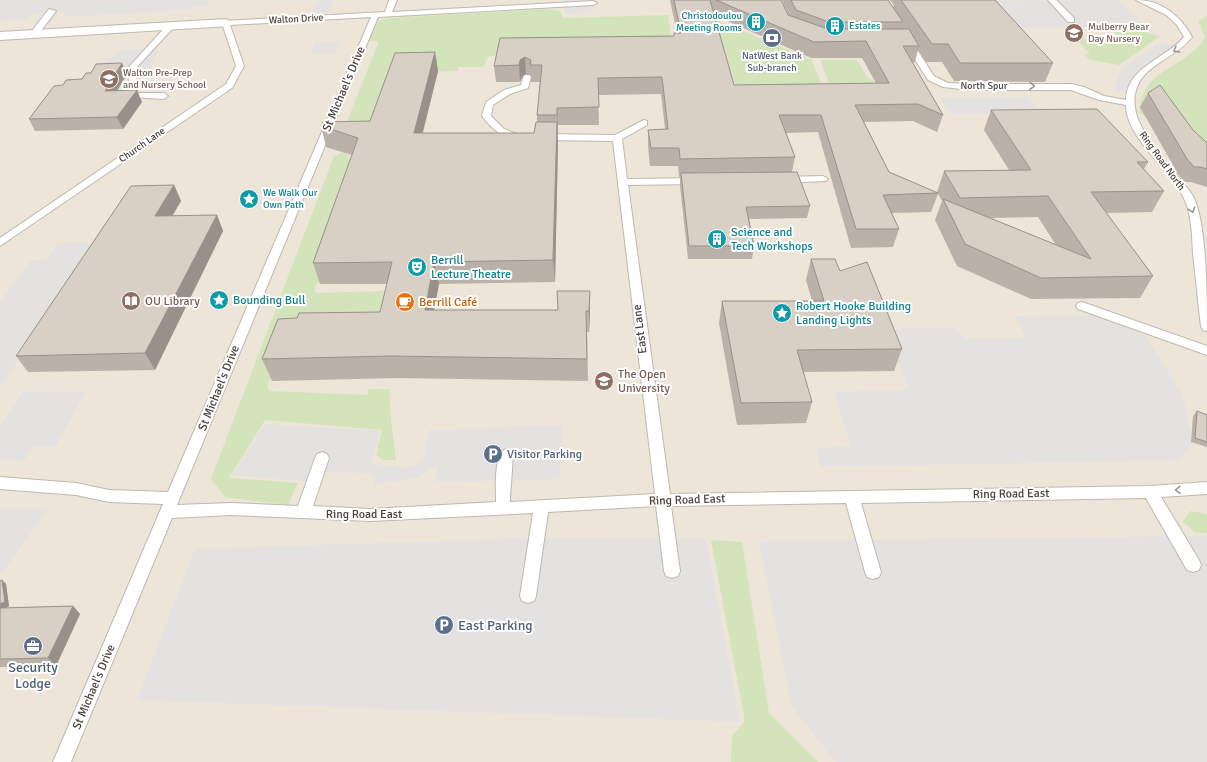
<svg xmlns="http://www.w3.org/2000/svg" width="1207" height="762" font-family="Signika,sans-serif">
<style>
.education{fill:#ece5d8}
.green{fill:#d4e4ba}
.parking{fill:#e4e2e0}
.lines{fill:none;stroke-linecap:round;stroke-linejoin:round}
.service-casing{stroke:#bfb8af;stroke-width:2}
.minor-casing{stroke:#bfb8af;stroke-width:2}
.service{fill:#fff;fill-rule:evenodd}
.minor{fill:#fff;fill-rule:evenodd}
.wall{fill:#bab2a9;fill-rule:evenodd}
.shaded-wall{fill:#97918a}
.building{fill:#d8cfc5;stroke:#97918a}
.oneway{stroke:#9a9793}
.labels{text-anchor:middle;dominant-baseline:central;stroke-width:4;stroke-linejoin:round;paint-order:stroke}
.far-culture-label{font-size:10px;fill:#0d838f;stroke:#fff;text-anchor:start}
.far-street-label{font-size:10px;fill:#48423a;stroke:#fff}
.far-education-label{font-size:10px;fill:#785e54;stroke:#fff;text-anchor:start}
.far-service-label{font-size:10px;fill:#4e5e75;stroke:#fff}
.street-label{font-size:12px;fill:#48423a;stroke:#fff}
.culture-label{font-size:12px;fill:#0d838f;stroke:#fff;text-anchor:start}
.education-label{font-size:12px;fill:#785e54;stroke:#fff;text-anchor:start}
.food-label{font-size:12px;fill:#c56008;stroke:#fff;text-anchor:start}
.service-label{font-size:12px;fill:#4e5e75;stroke:#fff;text-anchor:start}
.near-service-label{font-size:14px;fill:#4e5e75;stroke:#fff;text-anchor:start}
</style>
<rect width="100%" height="100%" fill="#f4f1ec"/>
<rect class="education" x="0" y="0" width="1207" height="762"/>
<g class="green">
<path d="M549 9 560 11 563 18 668 15 673 49 515 52 497 54 487 58 484 67H458V71L386 72 383 89 385 144H338L379 41H367C374 25 373 20 392 18Z"/>
<polygon points="703,14 812,60 827,99 741,101 724,53"/>
<path d="M1207 16V155L1139 113C1142 76 1166 73 1191 53 1197 48 1202 44 1205 37L1198 21Z"/>
<polygon points="1108,26 1130,26 1133,29 1160,36 1119,65 1091,60 1084,55 1090,54 1074,37 1081,36 1083,38 1118,38 1115,35 1117,34"/>
<polygon points="820,60 857,60 868,79 873,79 891,111 832,91"/>
<path d="M343 152 347 153 349 159 354 161 321 281 315 286V291L317 293 384 291 374 339 266 363 268 375H271L267 388 270 391 367 395 369 389H390C388 412 394 436 396 460H384L376 455 382 430 265 420 229 478 298 483 288 505 225 497 211 479 334 156Z"/>
<polygon points="1190,511 1207,514 1207,533 1196,533 1183,522"/>
<polygon points="711,540 742,542 769,713 818,762 731,762 732,736 745,721"/>
</g>
<g class="parking">
<polygon points="0,0 210,0 207,6 191,7 189,10 64,17 66,12 58,12 50,24 34,25 42,14 32,14 27,19 0,21"/>
<polygon points="319,0 333,0 328,13 312,13"/>
<polygon points="563,0 589,0 592,12 566,14"/>
<polygon points="1117,0 1146,26 1005,28 983,1"/>
<polygon points="341,42 336,53 310,54 315,43"/>
<polygon points="1160,43 1182,46 1150,65 1130,94 1114,90 1117,79 1123,67"/>
<polygon points="158,48 149,75 98,69 121,50"/>
<polygon points="1028,97 1042,113 951,115 940,98"/>
<polygon points="59,243 96,243 0,388 0,302 31,260 46,260"/>
<polygon points="1097,315 1145,335 1183,396 1193,443 1180,460 821,467 816,448 851,446 834,392 909,389 886,329 955,328 967,339 1026,338 1015,316"/>
<polygon points="86,391 55,447 32,447 24,461 0,459 0,427 23,392"/>
<polygon points="265,424 380,431 371,464 406,468 423,462 429,430 562,425 560,479 435,482 438,465 416,478 373,485 375,477 371,474 331,471 322,475 319,483 232,475"/>
<polygon points="0,508 48,509 2,573 0,573"/>
<polygon points="1207,536 1207,762 839,762 834,760 792,707 759,541"/>
<polygon points="537,538 706,539 740,722 137,700 195,549"/>
</g>
<g class="lines">
<g class="service-casing">
<g id="service">
<path d="M389 0H397L392 12 593 1 597 3 593 5 378 17 177 505 231 503 298 506 315 458 317 454 322 452 327 454 329 458 313 506 370 509 496 502C496 486 494 466 502 451L507 449 512 451C514 456 510 492 510 502L655 494 613 141 541 140 536 137 541 134 615 135 644 120 647 121V125L622 139 627 179 698 178 703 181 698 184 628 185 670 494 1150 486 1207 482V494L1161 497 1199 560 1201 565 1199 570 1193 572 1187 570 1146 498 861 503 881 572 879 577 873 579 867 577 865 572 846 503 671 506 680 571 678 576 672 578 666 576 664 571 656 506 548 512 536 596 534 601 528 603 522 601 520 596 533 513 370 521 231 515 172 518 71 762H53L163 504 109 502 76 495 0 489V477L76 483 109 490 168 492 371 17 230 25 244 66 232 88 0 246V238L226 84 236 66 222 23 223 21 385 12Z"/>
<polygon points="1048,0 1056,0 1074,18 1074,22 1068,22"/>
<path d="M1136 0C1161 0 1181 16 1192 37 1178 56 1147 64 1138 85 1120 123 1175 167 1193 196 1207 223 1207 298 1207 331L1203 330 1201 327C1198 303 1196 278 1193 254 1192 237 1192 219 1186 203 1174 171 1126 140 1126 105L1099 100 1071 90H970L943 87 928 80 903 41 910 39 934 76 948 83 970 84H1071L1084 87 1104 96 1126 100C1126 67 1167 58 1184 37L1177 25 1166 15Z"/>
<polygon points="49,9 56,11 37,36 31,36 31,32"/>
<polygon points="168,24 175,26 136,68 137,93 164,93 168,96 164,99 130,97 128,68"/>
<path d="M524 75H530L531 77 528 88 510 94 493 105 491 116 504 129 525 137C512 149 489 126 482 116L486 102 504 90 521 85Z"/>
<polygon points="823,176 828,179 826,181 783,183 778,180 783,177"/>
<polygon points="1082,302 1207,346 1207,355 1078,309 1076,306 1078,303"/>
</g>
</g>
<g class="minor-casing">
<polygon id="minor" points="226,19 232,23 230,26 0,40 0,32"/>
</g>
<use href="#service" class="service"/>
<use href="#minor" class="minor"/>
</g>
<g class="wall">
<path d="M670 0H781L788 15 789 16 782 0H888L893 7 894 5 890 0H995L1053 63 1045 82 954 81 942 62H926L918 50 915 62H912L943 115 937 132 913 121 864 122 889 172 937 193V192L944 171 1009 170 984 130 991 110 1148 162 1144 169 1164 191 1152 212 1106 213 1153 276 1140 298 1031 299 957 266 935 220 942 201 938 194 931 212 892 213 899 229 893 247 851 248 818 132 786 133 795 157 792 172 810 206 807 218 749 219 754 246 752 259H688L680 186V177H679L678 166H650L648 147V130L665 129 661 94 598 95 599 125H558V133H557L558 142 555 282 439 284 434 310H558L590 291V312L589 332H587L588 381 397 378 272 381 262 359 380 312 387 284H320L313 263 352 155 326 147 321 126 370 121 435 52 438 71 423 133H534L537 122V115L540 82H531V76L526 74 522 77 520 82H496L494 66 500 38 674 36V33H677ZM714 15 811 58H862L876 83 734 85ZM1038 217 1056 245 990 218Z"/>
<polygon points="127,74 117,91 142,102 123,129 35,131 29,119 82,79"/>
<polygon points="1148,93 1193,130 1207,143 1207,187 1191,182 1185,182 1178,174 1140,107"/>
<polygon points="174,185 181,201 172,216 217,215 223,231 155,370 28,372 16,356"/>
<polygon points="811,259 840,271 902,349 894,371 803,372 812,402 806,423 737,425 719,323 722,301 812,301 806,280"/>
<polygon points="1197,411 1207,415 1207,447 1191,442 1193,416"/>
<polygon points="2,580 6,584 9,606 4,608 73,606 80,614 56,666 0,667 0,581"/>
</g>
<g class="shaded-wall">
<polygon points="435,52 438,71 417,154 414,133"/>
<polygon points="525,57 526,74 522,77 520,82 519,65 520,60"/>
<polygon points="122,63 127,74 110,102 105,91"/>
<polygon points="137,90 142,102 123,129 117,117"/>
<polygon points="557,108 558,125 558,133 557,115"/>
<polygon points="557,122 558,142 555,282 553,260"/>
<polygon points="174,185 181,201 163,232 155,216"/>
<polygon points="217,215 223,231 155,370 145,353"/>
<polygon points="434,262 439,284 430,332 425,310"/>
<polygon points="590,291 590,312 589,332 589,311"/>
<polygon points="2,580 6,584 9,606 0,610"/>
<polygon points="73,606 80,614 56,666 48,658"/>
</g>
<g class="building">
<polygon points="674,0 710,0 734,85 889,83 866,41 814,42 716,0 781,0 788,15 828,29 909,29 919,46 903,46 943,115 918,104 855,105 889,172 938,193 883,195 899,229 856,229 821,115 779,115 795,157 680,159 679,148 651,148 648,130 668,129 662,77 598,78 599,107 557,108 557,115 537,115 542,65 530,65 531,60 525,57 520,60 519,65 494,66 500,38 674,36 674,33 681,33"/>
<polygon points="791,0 888,0 903,22 829,22 796,10"/>
<polygon points="901,0 995,0 1053,63 960,63 948,44 932,44"/>
<polygon points="435,52 414,133 534,133 536,122 557,122 553,260 434,262 425,310 558,310 557,291 590,291 589,311 586,311 587,359 391,356 262,359 278,319 297,318 299,313 380,312 392,262 313,263 358,138 321,126 323,122 370,121 395,53"/>
<polygon points="122,63 105,91 137,90 117,117 29,119 54,86 63,85 66,80 82,79 86,73 91,73 96,64"/>
<polygon points="1160,85 1193,130 1207,143 1207,169 1200,167 1194,167 1187,159 1148,93"/>
<polygon points="1097,109 1148,162 1137,162 1164,191 1091,192 1153,276 1041,278 965,244 943,199 1091,259 1048,196 960,198 944,171 1031,170 991,110"/>
<polygon points="797,172 810,206 746,207 754,246 689,246 681,173"/>
<polygon points="174,185 155,216 217,215 145,353 16,356 131,186"/>
<polygon points="811,259 835,259 840,271 867,262 902,349 797,350 812,402 741,403 722,301 824,301"/>
<polygon points="1197,411 1207,415 1207,442 1195,438"/>
<polygon points="2,580 5,602 0,604 0,581"/>
<polygon points="73,606 48,658 0,659 0,608"/>
</g>
<defs><path id="oneway-chevron" d="M-2-3.5L2.5 0L-2 3.5" fill="none" stroke-width="1.6" stroke-linecap="round" stroke-linejoin="round"/></defs>
<g class="oneway">
<use href="#oneway-chevron" transform="translate(1176 50) rotate(150)"/>
<use href="#oneway-chevron" transform="translate(1032 86) rotate(2)"/>
<use href="#oneway-chevron" transform="translate(1192 210) rotate(73)"/>
<use href="#oneway-chevron" transform="translate(1178 490) rotate(177)"/>
</g>
<defs>
<g id="building-disc" transform="scale(1)"><circle r="9.5" fill="#0f9aa8" stroke="#fff"/><path d="M-4-6H4V6H1V3H-1V6H-4ZM-2.5-4.3h1.7v1.8h-1.7ZM.8-4.3h1.7v1.8H.8ZM-2.5-1h1.7V.8h-1.7ZM.8-1h1.7V.8H.8Z" fill="#fff"/></g>
<g id="school-disc" transform="scale(1)"><circle r="9.5" fill="#8d6e63" stroke="#fff"/><path d="M0-5L7-2L0 1L-7-2ZM-4 1L0 2.5L4 1V4Q0 6-4 4Z" fill="#fff"/></g>
<g id="bank-disc" transform="scale(1)"><circle r="9.5" fill="#5c6f8a" stroke="#fff"/><path d="M-6-4H6V4H-6ZM0-2.3a2.3 2.3 0 1 0 0 4.6a2.3 2.3 0 1 0 0-4.6Z" fill="#fff"/></g>
<g id="sight-disc" transform="scale(1)"><circle r="9.5" fill="#0f9aa8" stroke="#fff"/><path d="M0-6L1.8-2.2L6-1.7L2.9 1.2L3.7 5.4L0 3.3L-3.7 5.4L-2.9 1.2L-6-1.7L-1.8-2.2Z" fill="#fff"/></g>
<g id="theatre-disc" transform="scale(1)"><circle r="9.5" fill="#0f9aa8" stroke="#fff"/><path d="M-5-5.5Q0-4 5-5.5V0Q5 5 0 6Q-5 5-5 0ZM-3.3-2.5H-1v1.5H-3.3ZM1-2.5H3.3v1.5H1ZM-2.8 1Q0 5.5 2.8 1Z" fill="#fff"/></g>
<g id="library-disc" transform="scale(1)"><circle r="9.5" fill="#8d6e63" stroke="#fff"/><path d="M-6-4Q-3-5.5-.7-3.5V5Q-3 3-6 4ZM6-4Q3-5.5 .7-3.5V5Q3 3 6 4Z" fill="#fff"/></g>
<g id="cafe-disc" transform="scale(1)"><circle r="9.5" fill="#e8710a" stroke="#fff"/><path d="M-5.5-4.5H6V0H3Q3 3.5 0 3.5H-2.5Q-5.5 3.5-5.5 0ZM3-3.2v2h1.7v-2ZM-6 4.5H4V6H-6Z" fill="#fff"/></g>
<g id="university-disc" transform="scale(1)"><circle r="9.5" fill="#8d6e63" stroke="#fff"/><path d="M0-5L7-2L0 1L-7-2ZM-4 1L0 2.5L4 1V4Q0 6-4 4Z" fill="#fff"/></g>
<g id="parking-disc" transform="scale(1)"><circle r="9.5" fill="#5c6f8a" stroke="#fff"/><path d="M-3.5-5.5H1a3.5 3.5 0 0 1 0 7H-1V5.5H-3.5ZM-1-3.4V-.6H.8a1.4 1.4 0 0 0 0-2.8Z" fill="#fff"/></g>
<g id="office-disc" transform="scale(1)"><circle r="9.5" fill="#5c6f8a" stroke="#fff"/><path d="M-6-3h4V-5.5h4V-3h4V5H-6ZM-1-4.5V-3h2v-1.5ZM-6 0V1H6V0Z" fill="#fff"/></g>
</defs>
<g fill-rule="evenodd">
<use href="#building-disc" x="756" y="22"/>
<use href="#building-disc" x="835" y="26"/>
<use href="#school-disc" x="1074" y="33"/>
<use href="#bank-disc" x="772" y="38"/>
<use href="#school-disc" x="109" y="79"/>
<use href="#sight-disc" x="249" y="199"/>
<use href="#building-disc" x="717" y="239"/>
<use href="#theatre-disc" x="417" y="267"/>
<use href="#sight-disc" x="219" y="300"/>
<use href="#library-disc" x="131" y="301"/>
<use href="#cafe-disc" x="405" y="302"/>
<use href="#sight-disc" x="782" y="313"/>
<use href="#university-disc" x="604" y="381"/>
<use href="#parking-disc" x="493" y="454"/>
<use href="#parking-disc" x="444" y="625"/>
<use href="#office-disc" x="33" y="646"/>
</g>
<g class="labels">
<g class="far-culture-label">
<text x="742" y="16" text-anchor="end">Christodoulou<tspan x="742" dy="12">Meeting Rooms</tspan></text>
<text x="849" y="26">Estates</text>
<text x="263" y="193">We Walk Our<tspan x="263" dy="12">Own Path</tspan></text>
</g>
<g class="far-street-label">
<text transform="translate(296 19) rotate(-3)">Walton Drive</text>
<text x="984" y="86">North Spur</text>
<text transform="translate(142 145) rotate(-35)">Church Lane</text>
<text transform="translate(1162 161) rotate(54)">Ring Road North</text>
</g>
<g class="far-education-label">
<text x="1088" y="27">Mulberry Bear<tspan x="1088" dy="12">Day Nursery</tspan></text>
<text x="123" y="73">Walton Pre-Prep<tspan x="123" dy="12">and Nursery School</tspan></text>
</g>
<g class="far-service-label">
<text x="772" y="56">NatWest Bank<tspan x="772" dy="12">Sub-branch</tspan></text>
</g>
<g class="street-label">
<text transform="translate(344 89) rotate(-67)">St Michael's Drive</text>
<text transform="translate(640 329) rotate(-97)">East Lane</text>
<text transform="translate(219 388) rotate(-68)">St Michael's Drive</text>
<text transform="translate(1011 494) rotate(-1)">Ring Road East</text>
<text transform="translate(687 500) rotate(-2)">Ring Road East</text>
<text x="364" y="514">Ring Road East</text>
<text transform="translate(94 687) rotate(-67)">St Michael's Drive</text>
</g>
<g class="culture-label">
<text x="731" y="232">Science and<tspan x="731" dy="14">Tech Workshops</tspan></text>
<text x="431" y="260">Berrill<tspan x="431" dy="14">Lecture Theatre</tspan></text>
<text x="233" y="300">Bounding Bull</text>
<text x="796" y="306">Robert Hooke Building<tspan x="796" dy="14">Landing Lights</tspan></text>
</g>
<g class="education-label">
<text x="145" y="301">OU Library</text>
<text x="618" y="374">The Open<tspan x="618" dy="14">University</tspan></text>
</g>
<g class="food-label">
<text x="419" y="302">Berrill Café</text>
</g>
<g class="service-label">
<text x="507" y="454">Visitor Parking</text>
</g>
<g class="near-service-label">
<text x="458" y="625">East Parking</text>
<text x="33" y="667" text-anchor="middle">Security<tspan x="33" dy="16">Lodge</tspan></text>
</g>
</g>
</svg>
